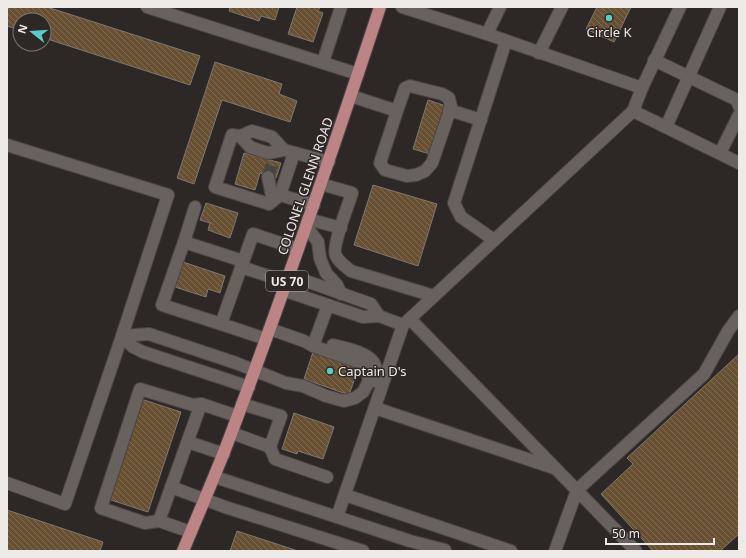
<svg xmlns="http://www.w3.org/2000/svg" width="746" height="558" font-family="'Noto Sans',sans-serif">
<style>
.building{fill:url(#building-back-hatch);stroke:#7d7873}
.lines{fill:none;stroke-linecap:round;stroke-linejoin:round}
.minor-tunnel{stroke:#4a4442;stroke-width:12;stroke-dasharray:12 6;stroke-linecap:butt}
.minor-casing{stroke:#4a4442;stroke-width:14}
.major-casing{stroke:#4a4442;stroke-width:14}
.minor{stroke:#68615e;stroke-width:12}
.major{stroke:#bc8485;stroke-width:12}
.poi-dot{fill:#55cec6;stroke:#2d2725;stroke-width:1.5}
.labels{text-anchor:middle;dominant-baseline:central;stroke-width:3;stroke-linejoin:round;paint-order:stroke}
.shield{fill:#2d2725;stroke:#b4b0ae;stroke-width:1}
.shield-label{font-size:12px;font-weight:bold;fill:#eeeae8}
.poi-label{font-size:13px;fill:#eeeae8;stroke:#2d2725}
.street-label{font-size:13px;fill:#eeeae8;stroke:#2d2725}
</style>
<defs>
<pattern id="building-back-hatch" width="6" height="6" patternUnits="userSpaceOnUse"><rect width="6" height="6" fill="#685132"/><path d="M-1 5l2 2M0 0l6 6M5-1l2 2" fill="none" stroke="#7e6a50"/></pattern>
</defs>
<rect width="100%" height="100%" fill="#2d2725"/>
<g class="building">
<polygon points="7,7 47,7 200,56 190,85 44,38 44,20 20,20 20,30 7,26"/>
<polygon points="230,7 279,7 275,20 261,16 259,21 229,11"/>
<polygon points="297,7 320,7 318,11 323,13 313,42 288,34"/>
<polygon points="597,7 631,7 614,42 586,29"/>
<polygon points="215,62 282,84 279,94 297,101 290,122 222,100 194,184 177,178"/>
<polygon points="428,100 446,106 430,154 413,149"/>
<polygon points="244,153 281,163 276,178 260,173 255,190 235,184"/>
<polygon points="373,185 437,204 418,266 354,245"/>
<polygon points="206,203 238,213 230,238 208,230 210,223 200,220"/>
<polygon points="183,262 225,276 220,293 208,289 206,297 175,287"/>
<polygon points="315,346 361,361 349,395 304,379"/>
<polygon points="739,354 739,534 720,551 653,551 601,494 633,464 627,458"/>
<polygon points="141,399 181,412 148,512 108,499"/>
<polygon points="294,413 334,427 323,459 298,451 297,454 282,449"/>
<polygon points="7,510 103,542 100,551 7,551"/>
<polygon points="237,531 298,551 230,551"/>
</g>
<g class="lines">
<polyline class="minor-tunnel" points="268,177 273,162"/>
<g class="minor-casing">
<g id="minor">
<polyline points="147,7 358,74"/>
<polyline points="402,7 487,34 642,88 633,111"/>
<polyline points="487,34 500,7"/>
<polyline points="539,53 562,7"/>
<polyline points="654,60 737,100 739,106"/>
<polyline points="323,62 341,7"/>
<polyline points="642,88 680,7"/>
<polyline points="351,96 397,111 380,163 385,170 407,176 416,175 425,171 432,163 451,107 449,98 442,94 410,86 405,88 397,111"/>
<polyline points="449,110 481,120"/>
<polyline points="666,127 720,7"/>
<polyline points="240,136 252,131 272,137 284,150"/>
<polyline points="7,145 168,195 122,336 65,504 7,483"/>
<polyline points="720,153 739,115"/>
<polyline points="268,177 273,201"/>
<path d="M321 184 352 193C349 204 331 247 336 256 339 262 346 267 351 271L434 296"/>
<polyline points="280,195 294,153"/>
<polyline points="314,205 280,195 269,204 215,187 232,135 240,136 250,147 268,153 284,150 329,162"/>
<polyline points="308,219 341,228"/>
<polyline points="306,226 318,242 320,258 326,273 337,285 341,294"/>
<polyline points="494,240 461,217 454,203 506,41"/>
<polyline points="184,242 195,207"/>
<polyline points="241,267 287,282"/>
<polyline points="289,275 371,304 379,316"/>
<polyline points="283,290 363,317 379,316 403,325"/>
<polyline points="410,319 636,551"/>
<polyline points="221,324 162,305 184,242 243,261"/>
<polyline points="266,339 221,324 253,234 298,249"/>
<path d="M333 345C345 348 371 353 375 365 377 370 376 376 375 381"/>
<polyline points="313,346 328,305"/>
<polyline points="249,387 143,352 133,347 122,336 149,334 236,363 286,383 303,386 326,396 344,401 355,398 363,392 368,383 369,371 364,364 313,346 304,341 270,329"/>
<polyline points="375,408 554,468"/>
<polyline points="232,433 270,447 281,416 242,404"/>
<polyline points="188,442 224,454"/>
<polyline points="270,447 275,459 327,477"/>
<polyline points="215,477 410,541 445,550"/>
<polyline points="171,487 225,507 363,551"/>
<polyline points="345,495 511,551"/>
<polyline points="337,517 403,325 633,111 739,163"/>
<polyline points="159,521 201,404"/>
<polyline points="191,532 159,521 145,523 101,508 140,389 193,405 201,404 237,416"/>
<polyline points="555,551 577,490 704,374 728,331 739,316"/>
</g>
</g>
<g class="major-casing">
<path id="major" d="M183 551C199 512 216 474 231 434 284 293 333 150 380 7"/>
</g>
<use href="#minor" class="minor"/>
<use href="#major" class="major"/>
</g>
<g class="poi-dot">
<circle cx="609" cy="18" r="4"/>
<circle cx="330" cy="371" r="4"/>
</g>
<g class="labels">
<rect class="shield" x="266" y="271" width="42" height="20" rx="3"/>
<g class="shield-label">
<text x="287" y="281">US 70</text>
</g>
<g class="poi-label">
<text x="609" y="32">Circle K</text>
<text x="338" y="371" text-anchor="start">Captain D's</text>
</g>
<g class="street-label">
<text transform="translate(305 186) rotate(-71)">COLONEL GLENN ROAD</text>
</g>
</g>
<rect width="746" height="558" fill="none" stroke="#eeeae8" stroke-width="16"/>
<g transform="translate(32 32) rotate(287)"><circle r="19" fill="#2d2725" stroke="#7a7573"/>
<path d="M0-3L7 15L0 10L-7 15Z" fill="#55cec6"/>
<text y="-6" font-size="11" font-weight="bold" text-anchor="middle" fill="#eeeae8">N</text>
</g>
<path d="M606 538v6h108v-6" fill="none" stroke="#eeeae8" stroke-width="2"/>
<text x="612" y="538" font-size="12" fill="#eeeae8" stroke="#2d2725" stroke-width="3" paint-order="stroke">50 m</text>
</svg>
